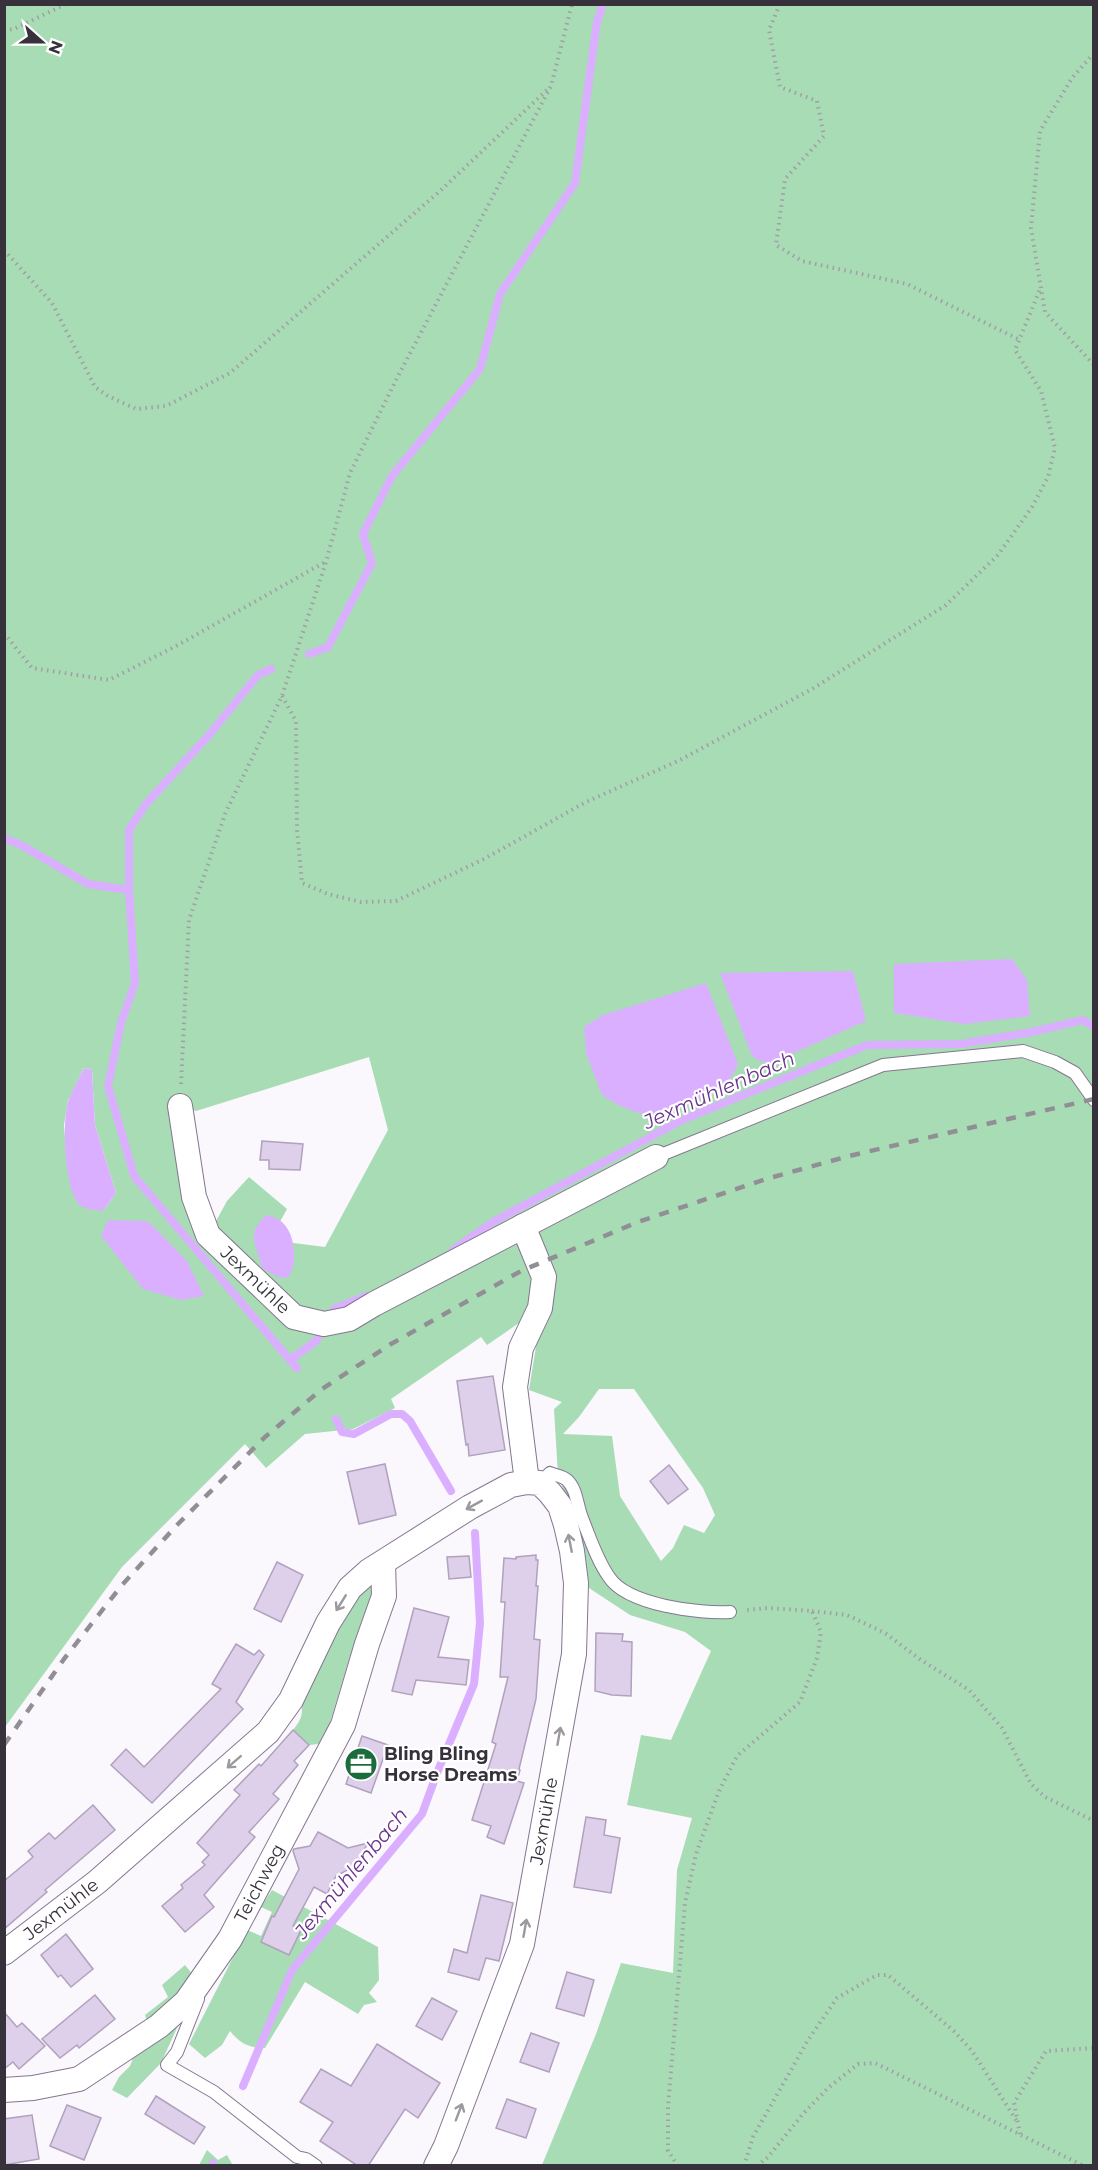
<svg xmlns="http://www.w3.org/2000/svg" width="1098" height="2170" font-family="Montserrat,sans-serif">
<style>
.green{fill:#a7dcb5;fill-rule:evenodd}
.water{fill:#dbafff}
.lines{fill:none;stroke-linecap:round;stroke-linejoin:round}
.stream{stroke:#dbafff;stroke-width:8}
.building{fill:#decfeb;stroke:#b0a1bd;stroke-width:1.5}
.service-casing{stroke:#847690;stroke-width:14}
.minor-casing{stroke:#847690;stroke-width:26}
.path{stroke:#a29ea6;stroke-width:4;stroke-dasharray:1.5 4.5;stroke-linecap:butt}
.service{stroke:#fff;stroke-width:12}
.minor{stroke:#fff;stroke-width:24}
.rail{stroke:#928e96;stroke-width:4.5;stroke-dasharray:10 10;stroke-linecap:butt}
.oneway{stroke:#9b989e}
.labels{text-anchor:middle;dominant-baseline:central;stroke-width:4.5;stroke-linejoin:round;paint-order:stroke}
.street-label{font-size:18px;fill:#37313c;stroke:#fff}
.poi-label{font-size:18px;font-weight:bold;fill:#37313c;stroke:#fff;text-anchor:start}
.water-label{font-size:20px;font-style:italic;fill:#69338e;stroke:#fff}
</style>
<rect width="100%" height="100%" fill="#faf7fd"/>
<g class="green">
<path d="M5 5H1093V2165H542L596 2034 621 1963 673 1973 677 1870 692 1818 627 1805 641 1735 671 1740 711 1651 685 1632 630 1615 589 1588 582 1540 558 1475 554 1409 562 1402 529 1390 539 1328 522 1321 487 1345 481 1337 391 1399 395 1408 353 1429 305 1434 266 1468 245 1444 122 1567 5 1727ZM369 1057 388 1130 325 1247 270 1240 287 1209 249 1177 227 1201 209 1234 181 1106 196 1111ZM84 1068 92 1070 95 1125 116 1193 103 1211 67 1165 64 1125 68 1101ZM599 1389H634L703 1488 715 1515 704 1533 684 1525 673 1548 661 1561 620 1496 612 1436 563 1434 579 1417Z"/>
<path d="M371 1583 378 1590 350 1656 329 1726 319 1744 309 1745 293 1730C302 1719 304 1713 300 1699L345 1606Z"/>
<path d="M272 1890 378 1947 379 1980 369 1993 377 2002 364 2005 358 2014 305 1982 265 2048C248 2048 240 2043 230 2031L222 2045 205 2058 189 2044 247 1930 261 1936 272 1912 261 1907Z"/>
<polygon points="185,1965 193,1975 185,1995 147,2021 145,2015 168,1997 162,1985"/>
<polygon points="182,2017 161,2063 127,2098 112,2090 119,2077 130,2066 137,2048"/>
<polygon points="207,2150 218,2160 227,2155 232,2164 199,2165"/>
</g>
<g class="water">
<polygon points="1012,959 1027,980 1030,1016 965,1024 894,1013 894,964"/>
<polygon points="853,971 866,1021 771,1063 760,1061 752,1056 720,973"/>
<polygon points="706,983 738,1064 731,1078 688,1105 664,1113 639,1113 620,1106 602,1095 586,1053 584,1027 603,1015"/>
<path d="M84 1068 92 1070 95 1125 116 1193 103 1211C96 1210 86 1210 81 1206 64 1192 62 1122 68 1102 72 1090 79 1079 84 1068Z"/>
<path d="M266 1215C288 1218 295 1239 294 1259 294 1266 291 1272 288 1278L278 1277 262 1268C257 1244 245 1235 266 1215Z"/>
<polygon points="108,1220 145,1221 150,1223 187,1261 204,1296 181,1300 143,1289 101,1236"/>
</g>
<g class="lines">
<g class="stream">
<polyline points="309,654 328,647 372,563 363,534 392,476 480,369 500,294 575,183 597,22 603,4"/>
<polyline points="4,838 23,846 88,884 129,890 135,983 121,1023 108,1086 134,1176 290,1360"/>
<polyline points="129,890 129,830 146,804 209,735 258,675 271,669"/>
<polyline points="453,1250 493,1222 682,1120 867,1045 961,1044 1032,1032 1083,1020 1094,1027"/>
<polyline points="329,1319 334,1309 366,1296"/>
<polyline points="297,1368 290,1360 316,1341 321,1332"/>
<polyline points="336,1419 342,1432 354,1434 391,1414 402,1414 410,1421 451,1491"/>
<polyline points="243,2086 292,1970 422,1814 437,1773 474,1684 480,1623 475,1533"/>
<polyline points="212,2166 213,2163"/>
</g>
</g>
<g class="building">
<polygon points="262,1141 303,1144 300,1170 269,1169 269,1160 260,1160"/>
<polygon points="493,1376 505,1450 469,1456 468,1444 466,1445 457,1381"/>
<polygon points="385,1464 396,1515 359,1524 347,1472"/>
<polygon points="669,1465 688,1489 668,1504 650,1481"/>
<polygon points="536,1555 536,1560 538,1560 536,1586 538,1586 534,1639 540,1640 536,1699 519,1769 520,1770 517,1781 524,1783 504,1844 487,1837 491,1826 472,1820 496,1744 492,1742 508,1677 500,1677 505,1602 501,1602 504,1558 516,1559 516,1557"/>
<polygon points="469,1556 471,1577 449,1579 447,1557"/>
<polygon points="277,1562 303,1575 281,1622 254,1609"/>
<polygon points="414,1608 449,1617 438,1657 469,1660 466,1685 416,1680 412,1695 392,1691"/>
<polygon points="596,1633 623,1634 622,1641 632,1642 631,1696 612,1695 595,1691"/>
<polygon points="236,1644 254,1655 259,1650 264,1655 236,1702 243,1709 152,1803 111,1765 126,1749 144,1767 221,1689 212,1684"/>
<polygon points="293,1730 309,1745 294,1761 298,1765 273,1794 279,1799 249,1832 255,1837 204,1895 214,1907 185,1932 162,1906 183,1888 181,1885 205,1865 202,1862 209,1855 197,1843 240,1795 234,1790 259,1764 261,1766"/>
<polygon points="362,1736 388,1745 371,1793 346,1784"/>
<polygon points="93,1805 115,1830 45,1890 47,1892 4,1929 4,1881 33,1857 28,1851 49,1833 55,1839"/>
<polygon points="586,1817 606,1820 604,1835 620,1838 611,1893 574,1887"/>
<polygon points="318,1832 348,1848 368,1843 355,1866 336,1876 327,1894 314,1887 293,1926 301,1930 289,1955 261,1942 272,1916 274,1917 299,1869 293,1851 294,1849 310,1846"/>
<polygon points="481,1895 513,1903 499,1961 486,1958 479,1980 448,1972 454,1949 467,1953"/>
<polygon points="66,1934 93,1969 71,1987 61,1975 58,1977 41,1955"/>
<polygon points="567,1972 594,1980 584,2016 556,2008"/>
<polygon points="95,1995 115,2019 79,2048 77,2045 60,2058 42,2039"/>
<polygon points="432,1998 457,2011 442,2040 416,2026"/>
<polygon points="4,2012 17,2027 22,2023 45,2046 19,2069 13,2062 4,2069"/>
<polygon points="531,2033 559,2043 549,2072 520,2062"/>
<polygon points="377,2044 440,2083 418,2118 405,2109 368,2166 358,2166 320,2141 333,2122 300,2102 321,2069 351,2086"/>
<polygon points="156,2096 205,2127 194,2144 145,2114"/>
<polygon points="507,2099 536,2109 526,2138 496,2128"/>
<polygon points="67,2105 101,2118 84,2160 50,2146"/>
<polygon points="32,2115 39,2159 4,2165 4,2119"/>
</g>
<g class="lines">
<g class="service-casing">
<g id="service">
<polyline points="656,1157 883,1065 1023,1051 1055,1062 1075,1073 1094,1100"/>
<path d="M540 1483 550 1473C554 1475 563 1476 567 1480 577 1489 577 1506 582 1518 590 1538 597 1560 609 1577 627 1605 700 1614 730 1612"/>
<polyline points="198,1999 177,2052 167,2065 214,2092 297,2157 306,2159 316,2166"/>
</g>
</g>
<g class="minor-casing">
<g id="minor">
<path id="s1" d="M180 1106 194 1197 208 1235 294 1317 324 1324 349 1319 374 1304 656 1157"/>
<polyline points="523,1226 544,1277 540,1308 521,1348 515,1387 527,1482"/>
<path id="s2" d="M4 1953 97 1882 268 1732 291 1700 328 1623 350 1588 369 1571 470 1507 511 1485 527 1482 540 1483 550 1493 560 1506 566 1525 572 1551 576 1583 574 1654 522 1944 446 2146 436 2166"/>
<path id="s3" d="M4 2090 33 2088 79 2079 159 2026 186 2002 230 1939 343 1725 367 1644 384 1596 383 1563"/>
</g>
</g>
<g class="path">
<polyline points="780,4 769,30 780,87 817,101 824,136 785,179 776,245 802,261 907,284 1020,340"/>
<polyline points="4,30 14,29 66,4"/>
<polyline points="1094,53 1072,78 1040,131 1031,228 1045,312 1094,365"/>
<polyline points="4,250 52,303 95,387 108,396 136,409 166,406 230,373 440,191 548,89"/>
<polyline points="4,633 32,668 109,680 178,645 325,562"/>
<polyline points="282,696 296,721 297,829 302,883 328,894 361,902 396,901 484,859 586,802 678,761 812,689 946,605 998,555 1032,507 1048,477 1055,448 1041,391 1015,350 1041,287"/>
<polyline points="181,1084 189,920 225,814 282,696 326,562 350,473 397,378 551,86 572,4"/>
<polyline points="812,1611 847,1615 885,1633 921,1660 969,1690 1002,1728 1031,1784 1045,1797 1094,1821"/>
<polyline points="1020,2134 1014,2103 1046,2051 1094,2048"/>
<polyline points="678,2166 668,2151 668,2107 685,1903 696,1854 719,1791 737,1756 800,1702 817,1658 821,1632 812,1611 768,1608 746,1610"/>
<polyline points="744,2166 753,2137 808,2040 837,1998 877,1975 888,1975 955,2032 972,2051 1018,2123"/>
<polyline points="757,2166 768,2157 802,2115 828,2088 858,2064 875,2063 1084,2166"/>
</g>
<use href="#service" class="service"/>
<use href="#minor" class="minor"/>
<polyline class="rail" points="4,1745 64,1659 122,1585 178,1524 265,1437 322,1389 391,1344 521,1271 638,1222 766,1179 849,1156 1094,1099"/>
</g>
<defs><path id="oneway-shaft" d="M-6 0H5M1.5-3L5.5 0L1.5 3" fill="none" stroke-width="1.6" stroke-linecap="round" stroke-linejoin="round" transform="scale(1.5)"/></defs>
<g class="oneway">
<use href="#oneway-shaft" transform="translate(474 1505) rotate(151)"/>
<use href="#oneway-shaft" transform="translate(570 1543) rotate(-101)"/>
<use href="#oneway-shaft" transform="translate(341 1603) rotate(122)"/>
<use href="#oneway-shaft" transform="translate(559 1736) rotate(-80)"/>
<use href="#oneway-shaft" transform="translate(234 1762) rotate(139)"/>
<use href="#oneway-shaft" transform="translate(525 1928) rotate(-80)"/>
<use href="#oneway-shaft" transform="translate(459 2112) rotate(-69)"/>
</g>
<defs>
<g id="office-disc" transform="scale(1.725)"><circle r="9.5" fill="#1b6c3c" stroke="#fff"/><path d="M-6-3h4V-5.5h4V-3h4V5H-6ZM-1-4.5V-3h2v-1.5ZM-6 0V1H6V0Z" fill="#fff"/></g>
</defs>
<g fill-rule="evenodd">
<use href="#office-disc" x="361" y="1764"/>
</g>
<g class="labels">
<g class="street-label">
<text stroke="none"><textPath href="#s1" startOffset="198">Jexmühle</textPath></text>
<text transform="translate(544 1821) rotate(-80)">Jexmühle</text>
<text stroke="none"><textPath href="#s3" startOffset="348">Teichweg</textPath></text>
<text stroke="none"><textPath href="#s2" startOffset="72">Jexmühle</textPath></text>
</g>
<g class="poi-label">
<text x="384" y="1754">Bling Bling<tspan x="384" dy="21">Horse Dreams</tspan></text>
</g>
<g class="water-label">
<text transform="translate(719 1090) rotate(-24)">Jexmühlenbach</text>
<text transform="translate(351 1873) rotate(-50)">Jexmühlenbach</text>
</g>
</g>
<rect width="1098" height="2170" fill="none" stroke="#37313c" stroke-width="12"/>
<g transform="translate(42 42) rotate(111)" stroke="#ffffff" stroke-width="4.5" paint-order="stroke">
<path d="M0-4.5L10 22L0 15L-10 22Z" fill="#37313c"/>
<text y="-9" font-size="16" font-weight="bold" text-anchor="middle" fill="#37313c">N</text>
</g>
</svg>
